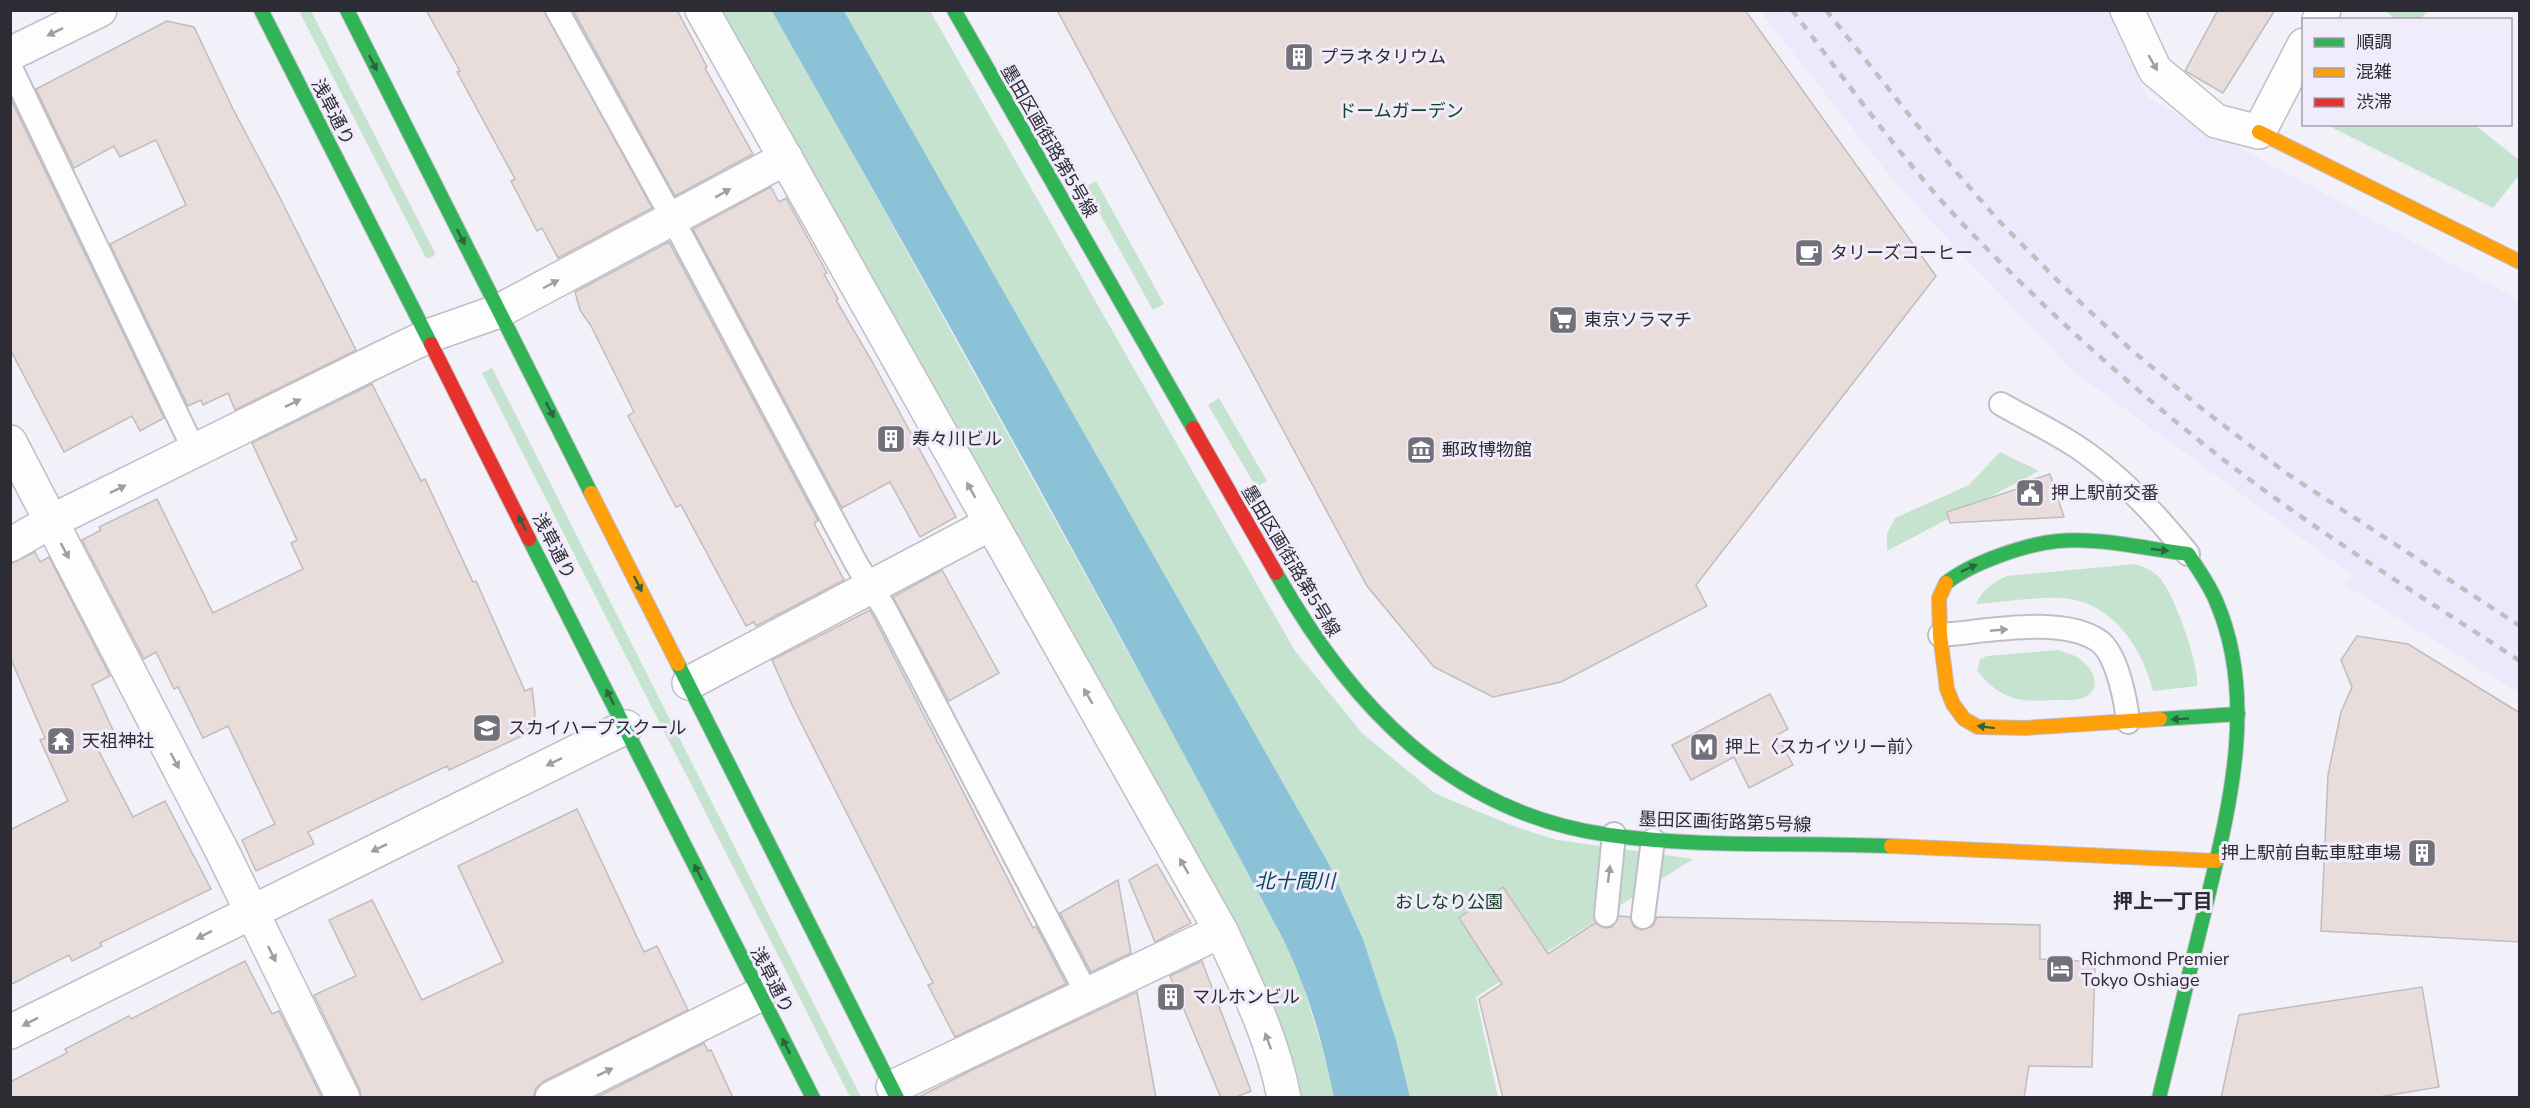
<svg xmlns="http://www.w3.org/2000/svg" width="2530" height="1108" font-family="'Nunito Sans','Noto Sans JP',sans-serif">
<style>
.built{fill:#ede8fb}
.green{fill:#c5e3cf}
.water{fill:#8bc2d7}
.building{fill:#e8dddb;stroke:#c0bcbe;stroke-width:1.5}
.lines{fill:none;stroke-linecap:round;stroke-linejoin:round}
.lane-casing{stroke:#c0bec6;stroke-width:26}
.street-casing{stroke:#c0bec6;stroke-width:36}
.fast-casing{stroke:#c0bec6;stroke-width:16}
.slow-casing{stroke:#c0bec6;stroke-width:16}
.jam-casing{stroke:#c0bec6;stroke-width:16}
.lane{stroke:#fdfdfe;stroke-width:22}
.street{stroke:#fdfdfe;stroke-width:33}
.fast{stroke:#30b455;stroke-width:14}
.slow{stroke:#ff9f0a;stroke-width:14}
.jam{stroke:#e5322d;stroke-width:14}
.rail{stroke:#bfbec1;stroke-width:4.5;stroke-dasharray:8 8;stroke-linecap:butt}
.oneway{fill:#9f9ea3}
.oneway2{fill:#2e6241}
.labels{text-anchor:middle;dominant-baseline:central;stroke-width:6;stroke-linejoin:round;paint-order:stroke}
.poi-label{font-size:18px;fill:#2d2b33;stroke:#f1ecfc;text-anchor:start}
.park-label{font-size:18px;fill:#144023;stroke:#f1ecfc}
.street-label{font-size:18px;fill:#2d2b33;stroke:#f1ecfc}
.water-label{font-size:20px;font-style:italic;fill:#024b5e;stroke:#f1ecfc}
.neighbourhood-label{font-size:20px;font-weight:bold;fill:#2d2b33;stroke:#f1ecfc}
</style>
<rect width="100%" height="100%" fill="#f2f0f8"/>
<polygon class="built" points="1760,11 2107,11 2147,97 2519,300 2519,693 2345,585 2351,574 2073,371 1898,186"/>
<g class="green">
<polygon points="299,11 311,11 435,253 433,257 426,258"/>
<polygon points="719,11 772,11 818,89 843,11 930,11 1295,651 1362,733 1436,794 1516,827 1557,840 1693,859 1476,997 1498,1097 1410,1097 1396,1040 1363,939 1329,864 912,132 858,163 1186,757 1282,937 1297,966 1328,1067 1334,1097 1296,1097"/>
<polygon points="2385,11 2427,11 2420,20 2396,19"/>
<polygon points="2332,125 2475,125 2519,160 2519,175 2493,208 2333,128"/>
<polygon points="1096,181 1164,304 1153,310 1085,187"/>
<polygon points="492,368 861,1097 850,1097 482,373"/>
<polygon points="1219,398 1267,481 1256,487 1208,405"/>
<polygon points="2000,452 2039,471 1887,551 1887,534 1895,518 1969,485"/>
<path d="M2135 564C2144 567 2152 570 2159 577 2174 593 2200 666 2197 686L2153 691C2142 646 2110 599 2059 598 2032 597 2003 602 1976 604 1983 589 1993 583 2007 576Z"/>
<path d="M2057 650C2062 652 2069 653 2075 656 2091 664 2106 688 2083 698 2076 701 2064 700 2055 700 2017 702 2003 701 1977 671L1980 659 1987 656Z"/>
</g>
<path class="water" d="M772 11H844L1329 864 1363 939 1396 1040 1410 1097H1334C1323 1043 1307 987 1282 937 1116 626 946 316 772 11Z"/>
<g class="building">
<polygon points="426,10 544,10 652,208 558,258 542,228 537,231 511,181 515,179 457,72 460,71"/>
<polygon points="573,10 677,10 707,67 705,68 753,154 675,196"/>
<polygon points="1057,10 1745,10 1936,276 1696,585 1707,606 1561,682 1493,697 1434,667 1367,586"/>
<polygon points="2218,10 2275,10 2223,93 2185,71"/>
<polygon points="167,21 194,27 233,109 279,196 356,350 235,410 228,393 203,405 201,400 188,406 110,244 186,205 156,140 120,157 114,146 74,168 36,89"/>
<polygon points="10,102 12,102 164,418 140,431 132,416 64,452 10,349"/>
<polygon points="771,187 779,202 786,198 827,273 824,274 838,299 836,300 873,363 956,517 920,537 890,482 842,508 693,229"/>
<polygon points="669,242 818,521 814,523 844,580 756,626 754,622 746,626 681,505 676,507 628,416 634,412 591,326 580,310 575,292"/>
<polygon points="372,384 421,481 425,479 473,582 476,581 525,691 532,688 535,713 534,722 524,735 449,770 447,766 308,832 314,844 256,871 242,840 275,824 228,726 203,738 178,687 174,689 156,652 144,659 82,540 101,530 99,527 157,499 213,613 303,569 291,543 297,540 252,443"/>
<polygon points="2050,474 2064,517 1950,523 1947,512 2020,488 2019,484"/>
<polygon points="35,552 40,562 49,557 110,676 92,685 113,730 93,740 133,817 165,801 211,889 100,943 102,946 72,961 69,955 10,985 10,830 68,801 40,740 45,738 10,657 10,564"/>
<polygon points="942,570 999,673 949,701 893,597"/>
<polygon points="870,610 1033,928 1036,926 1066,984 955,1037 928,985 933,983 793,707 772,660"/>
<polygon points="2357,636 2408,644 2520,713 2520,942 2321,931 2328,775 2341,712 2352,687 2341,660"/>
<polygon points="1770,694 1788,729 1777,735 1793,765 1749,788 1734,757 1691,780 1672,745"/>
<polygon points="577,809 644,952 657,946 688,1010 544,1081 536,1088 533,1098 361,1098 360,1090 314,995 356,976 329,920 372,900 422,1000 503,962 458,866"/>
<polygon points="1157,864 1191,923 1155,942 1129,880"/>
<polygon points="1118,880 1131,953 1091,972 1060,913"/>
<polygon points="1503,887 1548,954 1595,923 1604,928 1612,927 1619,916 1630,917 1634,927 1642,930 1653,926 1657,917 2040,925 2040,959 2095,962 2092,1067 2029,1066 2024,1098 1503,1098 1479,999 1502,984 1459,918"/>
<polygon points="245,961 272,1014 279,1011 322,1098 10,1098 10,1082 67,1053 65,1049 129,1016 131,1019"/>
<polygon points="1202,961 1251,1091 1234,1098 1221,1098 1170,976"/>
<polygon points="2422,987 2439,1087 2373,1098 2221,1098 2239,1015"/>
<polygon points="1137,992 1156,1098 917,1098 972,1070"/>
<polygon points="704,1043 708,1051 711,1050 733,1098 595,1098"/>
</g>
<g class="lines">
<g class="lane-casing">
<g id="lane">
<polyline points="557,10 664,203 857,565 885,609 1088,996"/>
<polyline points="10,66 195,452"/>
<path d="M2001 404C2029 420 2060 434 2086 453 2125 481 2157 516 2188 554"/>
<path d="M1940 635C1984 632 2061 615 2099 641 2117 654 2126 701 2128 722"/>
<polyline points="1606,915 1614,834"/>
<polyline points="1643,917 1653,840"/>
</g>
</g>
<g class="street-casing">
<g id="street">
<path d="M702 10 1221 931C1246 985 1273 1039 1284 1098"/>
<polyline points="2127,10 2155,70 2216,121 2259,132 2304,45"/>
<polyline points="2319,20 2324,10"/>
<polyline points="10,54 100,10"/>
<polyline points="10,442 222,851 343,1098"/>
<polyline points="10,545 50,522 378,360 428,336 499,311 786,158"/>
<polyline points="689,683 990,524"/>
<polyline points="10,1032 626,727"/>
<polyline points="893,1087 1221,931"/>
<polyline points="552,1098 759,995"/>
</g>
</g>
<g class="fast-casing">
<g id="fast">
<polyline points="261,10 431,344"/>
<polyline points="347,10 591,493"/>
<polyline points="954,10 1193,428"/>
<polyline points="529,539 813,1098"/>
<path d="M1276 573C1351 706 1451 813 1609 835 1703 848 1797 842 1891 846"/>
<path d="M1946 583C1971 563 2026 544 2058 541 2099 537 2147 549 2188 554 2198 569 2209 584 2216 601 2259 700 2228 813 2204 913 2189 975 2174 1036 2159 1098"/>
<polyline points="678,664 897,1098"/>
<polyline points="2160,719 2238,714"/>
</g>
</g>
<g class="slow-casing">
<g id="slow">
<polyline points="2259,132 2520,262"/>
<polyline points="591,493 678,664"/>
<polyline points="1946,583 1939,598 1940,635 1947,689 1953,704 1964,719 1978,727 2026,728 2160,719"/>
<polyline points="1891,846 2216,861"/>
</g>
</g>
<g class="jam-casing">
<g id="jam">
<polyline points="431,344 529,539"/>
<polyline points="1193,428 1276,573"/>
</g>
</g>
<use href="#lane" class="lane"/>
<use href="#street" class="street"/>
<use href="#fast" class="fast"/>
<use href="#slow" class="slow"/>
<use href="#jam" class="jam"/>
<g class="rail">
<path d="M1792 10C1846 81 1898 154 1958 219 2042 307 2133 390 2229 464 2322 535 2422 597 2520 661"/>
<polyline points="1826,10 1937,150 1998,220 2065,288 2128,347 2201,408 2286,473 2520,626"/>
</g>
</g>
<defs><path id="oneway-solid" d="M-6-.8H1V-3.2L6.5 0L1 3.2V.8H-6Z" transform="scale(1.5)"/></defs>
<g class="oneway">
<use href="#oneway-solid" transform="translate(55 32) rotate(154)"/>
<use href="#oneway-solid" transform="translate(2153 63) rotate(60)"/>
<use href="#oneway-solid" transform="translate(723 193) rotate(-29)"/>
<use href="#oneway-solid" transform="translate(551 284) rotate(-28)"/>
<use href="#oneway-solid" transform="translate(293 403) rotate(-26)"/>
<use href="#oneway-solid" transform="translate(118 489) rotate(-26)"/>
<use href="#oneway-solid" transform="translate(971 490) rotate(-119)"/>
<use href="#oneway-solid" transform="translate(65 551) rotate(62)"/>
<use href="#oneway-solid" transform="translate(1999 630) rotate(-5)"/>
<use href="#oneway-solid" transform="translate(1088 696) rotate(-120)"/>
<use href="#oneway-solid" transform="translate(175 761) rotate(62)"/>
<use href="#oneway-solid" transform="translate(554 762) rotate(154)"/>
<use href="#oneway-solid" transform="translate(379 848) rotate(154)"/>
<use href="#oneway-solid" transform="translate(1184 866) rotate(-120)"/>
<use href="#oneway-solid" transform="translate(1609 874) rotate(-83)"/>
<use href="#oneway-solid" transform="translate(204 935) rotate(153)"/>
<use href="#oneway-solid" transform="translate(272 954) rotate(64)"/>
<use href="#oneway-solid" transform="translate(30 1022) rotate(153)"/>
<use href="#oneway-solid" transform="translate(1268 1041) rotate(-110)"/>
<use href="#oneway-solid" transform="translate(605 1072) rotate(-26)"/>
</g>
<g class="oneway2">
<use href="#oneway-solid" transform="translate(373 63) rotate(63)"/>
<use href="#oneway-solid" transform="translate(461 237) rotate(63)"/>
<use href="#oneway-solid" transform="translate(550 410) rotate(63)"/>
<use href="#oneway-solid" transform="translate(522 523) rotate(-117)"/>
<use href="#oneway-solid" transform="translate(2160 550) rotate(6)"/>
<use href="#oneway-solid" transform="translate(1969 568) rotate(-25)"/>
<use href="#oneway-solid" transform="translate(638 584) rotate(63)"/>
<use href="#oneway-solid" transform="translate(610 697) rotate(-117)"/>
<use href="#oneway-solid" transform="translate(2180 719) rotate(176)"/>
<use href="#oneway-solid" transform="translate(1986 727) rotate(-173)"/>
<use href="#oneway-solid" transform="translate(698 872) rotate(-117)"/>
<use href="#oneway-solid" transform="translate(786 1046) rotate(-117)"/>
</g>
<defs>
<g id="building-square" transform="scale(1.5)"><rect x="-9" y="-9" width="18" height="18" rx="4" fill="#727078" stroke="#f1ecfc"/><path d="M-4-6H4V6H1V3H-1V6H-4ZM-2.5-4.3h1.7v1.8h-1.7ZM.8-4.3h1.7v1.8H.8ZM-2.5-1h1.7V.8h-1.7ZM.8-1h1.7V.8H.8Z" fill="#fff"/></g>
<g id="cafe-square" transform="scale(1.5)"><rect x="-9" y="-9" width="18" height="18" rx="4" fill="#727078" stroke="#f1ecfc"/><path d="M-5.5-4.5H6V0H3Q3 3.5 0 3.5H-2.5Q-5.5 3.5-5.5 0ZM3-3.2v2h1.7v-2ZM-6 4.5H4V6H-6Z" fill="#fff"/></g>
<g id="supermarket-square" transform="scale(1.5)"><rect x="-9" y="-9" width="18" height="18" rx="4" fill="#727078" stroke="#f1ecfc"/><path d="M-6-5.5h2.5l.6 2H6L4.5 2H-2.5L-4.4-4H-6ZM-1.5 3.2a1.3 1.3 0 1 0 .1 0ZM3 3.2a1.3 1.3 0 1 0 .1 0Z" fill="#fff"/></g>
<g id="museum-square" transform="scale(1.5)"><rect x="-9" y="-9" width="18" height="18" rx="4" fill="#727078" stroke="#f1ecfc"/><path d="M0-6L6-3V-2H-6V-3ZM-5-1h2V3h-2ZM-1-1h2V3h-2ZM3-1h2V3H3ZM-6 4H6V6H-6Z" fill="#fff"/></g>
<g id="civic-square" transform="scale(1.5)"><rect x="-9" y="-9" width="18" height="18" rx="4" fill="#727078" stroke="#f1ecfc"/><path d="M-.6-6.5H3V-4.5H.6V-3L4-1V1h2V6H-6V1h2V-1L-.6-3ZM-1.2 2.5V6h2.4V2.5Z" fill="#fff"/></g>
<g id="school-square" transform="scale(1.5)"><rect x="-9" y="-9" width="18" height="18" rx="4" fill="#727078" stroke="#f1ecfc"/><path d="M0-5L7-2L0 1L-7-2ZM-4 1L0 2.5L4 1V4Q0 6-4 4Z" fill="#fff"/></g>
<g id="temple-square" transform="scale(1.5)"><rect x="-9" y="-9" width="18" height="18" rx="4" fill="#727078" stroke="#f1ecfc"/><path d="M0-6L5-2H3V0L6.5 2.5H4V6H1.5V3h-3V6H-4V2.5H-6.5L-3 0V-2H-5Z" fill="#fff"/></g>
<g id="metro-square" transform="scale(1.5)"><rect x="-9" y="-9" width="18" height="18" rx="4" fill="#727078" stroke="#f1ecfc"/><path d="M-5.5 5V-5H-3L0 0L3-5H5.5V5H3V-.5L0 4L-3-.5V5Z" fill="#fff"/></g>
<g id="hotel-square" transform="scale(1.5)"><rect x="-9" y="-9" width="18" height="18" rx="4" fill="#727078" stroke="#f1ecfc"/><path d="M-6-4.5h1.5V1H6V5H4.5V3h-9V5H-6ZM-4 0a1.8 1.8 0 1 1 3.6 0ZM.5 0V-2.5h3Q6-2.5 6 0Z" fill="#fff"/></g>
</defs>
<g fill-rule="evenodd">
<use href="#building-square" x="1299" y="57"/>
<use href="#cafe-square" x="1809" y="253"/>
<use href="#supermarket-square" x="1563" y="320"/>
<use href="#building-square" x="891" y="439"/>
<use href="#museum-square" x="1421" y="450"/>
<use href="#civic-square" x="2030" y="493"/>
<use href="#school-square" x="487" y="728"/>
<use href="#temple-square" x="61" y="741"/>
<use href="#metro-square" x="1704" y="747"/>
<use href="#building-square" x="2422" y="853"/>
<use href="#hotel-square" x="2060" y="969"/>
<use href="#building-square" x="1171" y="997"/>
</g>
<g class="labels">
<g class="poi-label">
<text x="1320" y="57">プラネタリウム</text>
<text x="1830" y="253">タリーズコーヒー</text>
<text x="1584" y="320">東京ソラマチ</text>
<text x="912" y="439">寿々川ビル</text>
<text x="1442" y="450">郵政博物館</text>
<text x="2051" y="493">押上駅前交番</text>
<text x="508" y="728">スカイハープスクール</text>
<text x="82" y="741">天祖神社</text>
<text x="1725" y="747">押上〈スカイツリー前〉</text>
<text x="2401" y="853" text-anchor="end">押上駅前自転車駐車場</text>
<text x="2081" y="959">Richmond Premier<tspan x="2081" dy="21">Tokyo Oshiage</tspan></text>
<text x="1192" y="997">マルホンビル</text>
</g>
<g class="park-label">
<text x="1401" y="111">ドームガーデン</text>
<text x="1449" y="902">おしなり公園</text>
</g>
<g class="street-label">
<text transform="translate(333 112) rotate(63)">浅草通り</text>
<text transform="translate(1049 141) rotate(60)">墨田区画街路第5号線</text>
<text transform="translate(554 546) rotate(63)">浅草通り</text>
<text transform="translate(1291 561) rotate(59)">墨田区画街路第5号線</text>
<text transform="translate(1725 822) rotate(2)">墨田区画街路第5号線</text>
<text transform="translate(772 980) rotate(63)">浅草通り</text>
</g>
<g class="water-label">
<text x="1295" y="881">北十間川</text>
</g>
<g class="neighbourhood-label">
<text x="2163" y="901">押上一丁目</text>
</g>
</g>
<rect width="2530" height="1108" fill="none" stroke="#2d2b33" stroke-width="24"/>
<rect x="2302" y="18" width="210" height="108" fill="#f1ecfc" stroke="#a39fac" stroke-width="1.5"/>
<rect x="2314" y="38" width="30" height="9" fill="#30b455" stroke="#a39fac" stroke-width="1.5"/>
<text x="2356" y="48" font-size="18" fill="#2d2b33">順調</text>
<rect x="2314" y="68" width="30" height="9" fill="#ff9f0a" stroke="#a39fac" stroke-width="1.5"/>
<text x="2356" y="78" font-size="18" fill="#2d2b33">混雑</text>
<rect x="2314" y="98" width="30" height="9" fill="#e5322d" stroke="#a39fac" stroke-width="1.5"/>
<text x="2356" y="108" font-size="18" fill="#2d2b33">渋滞</text>
</svg>
